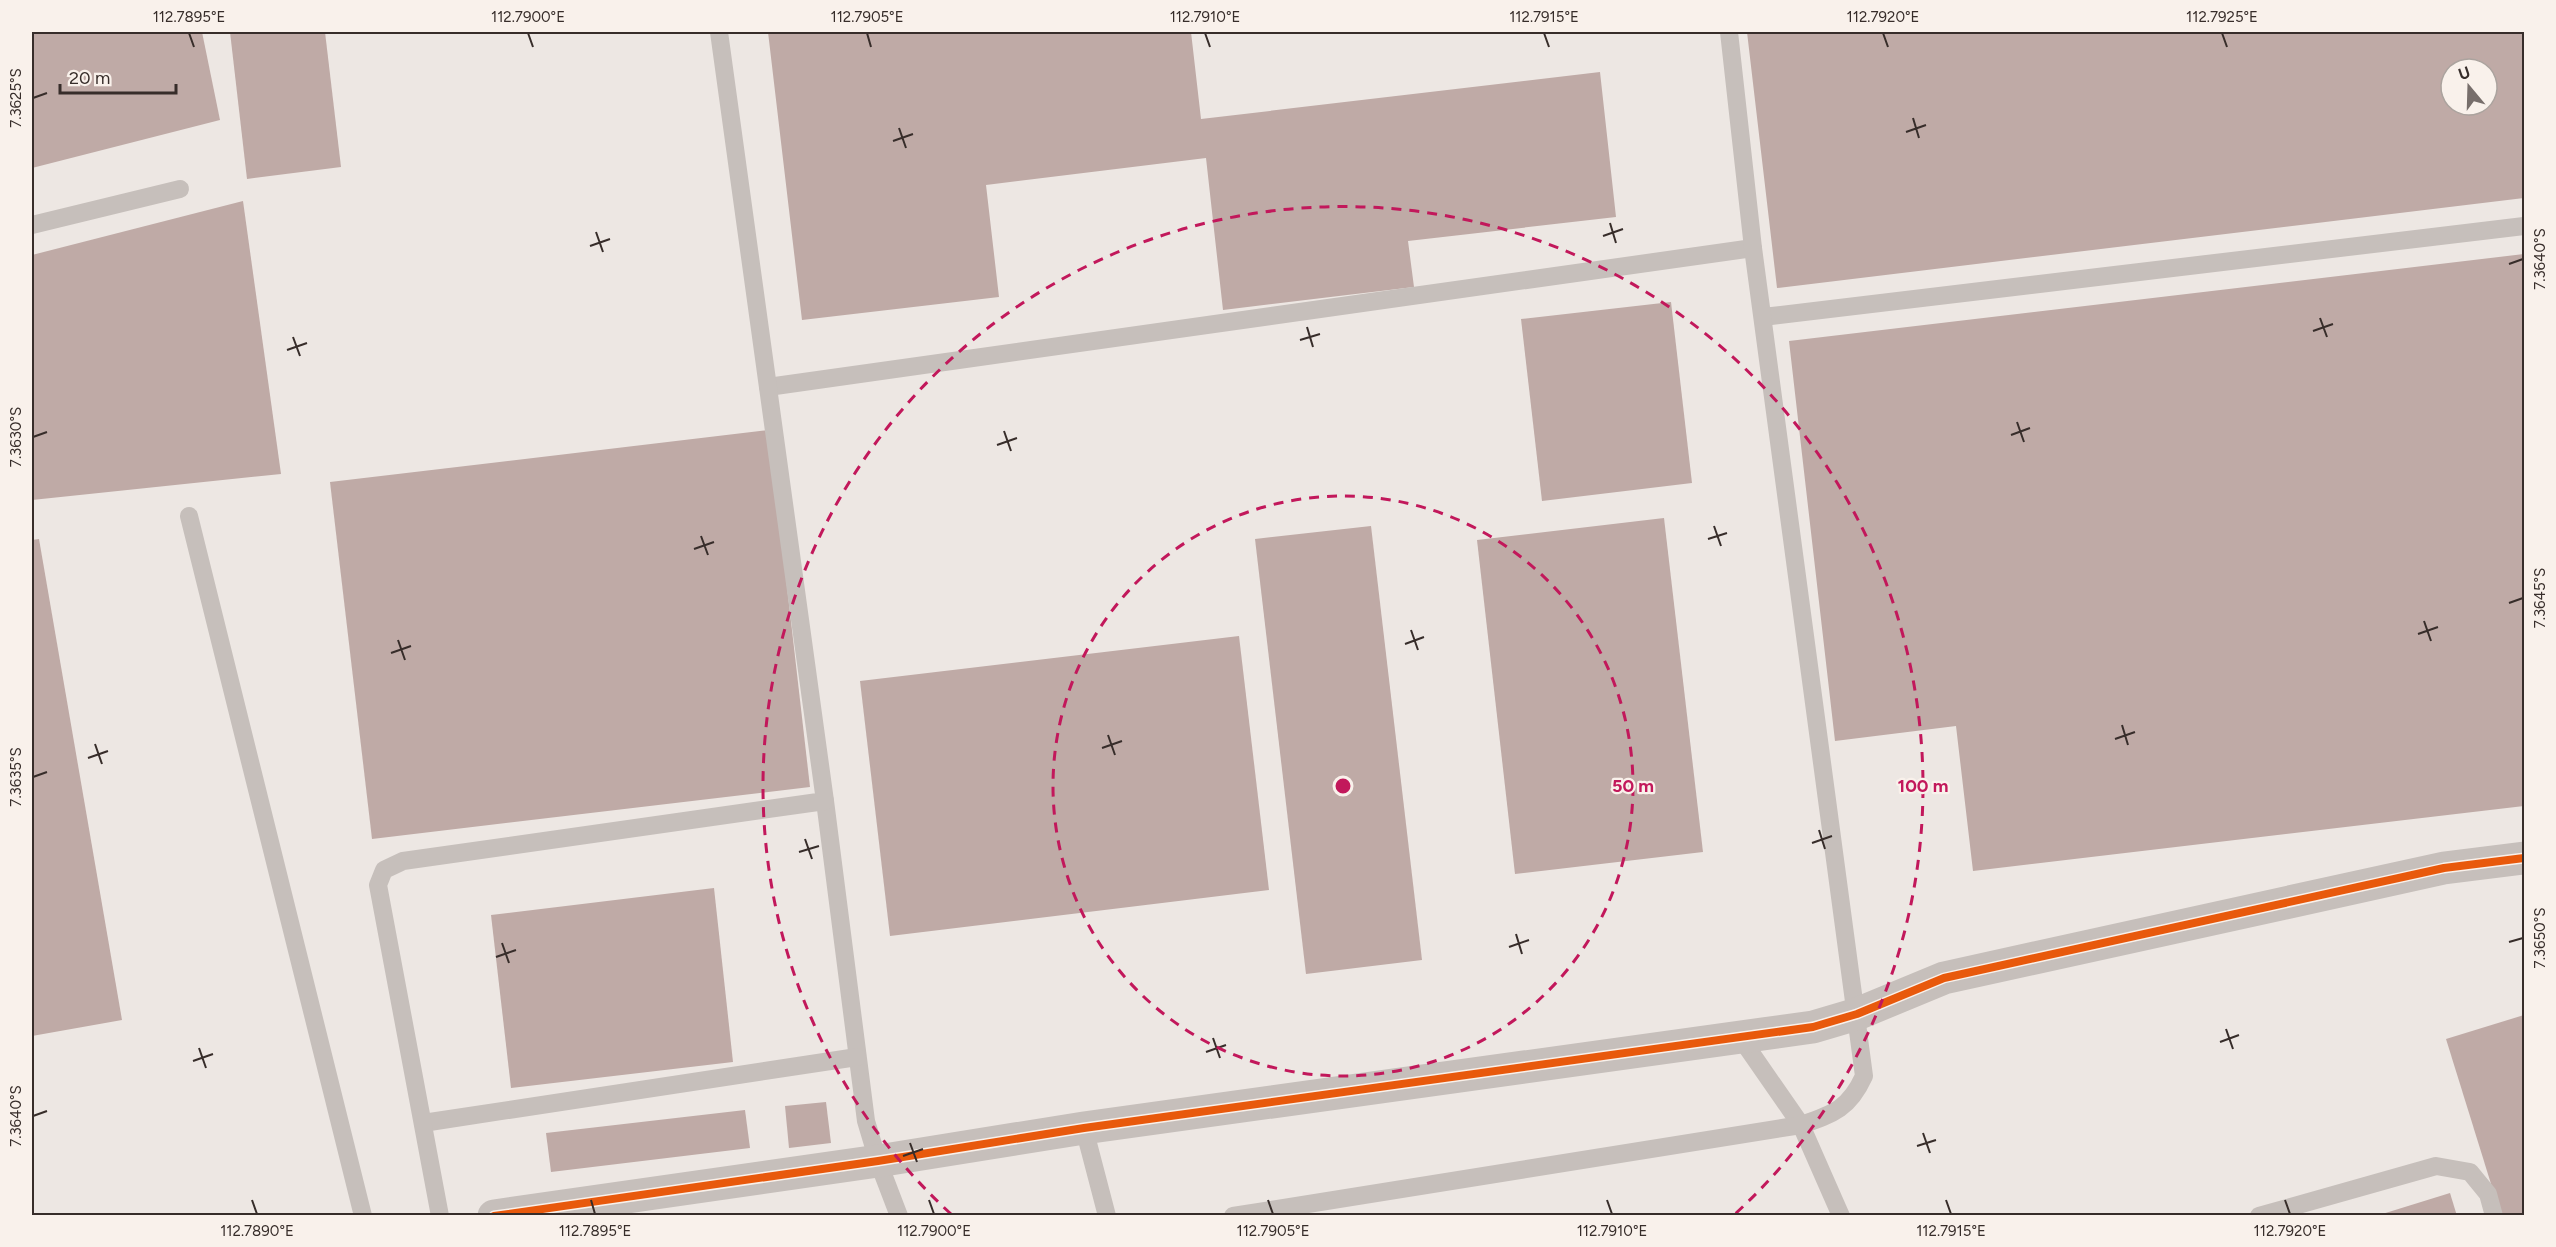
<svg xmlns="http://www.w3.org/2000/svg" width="2556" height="1247" font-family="Figtree,sans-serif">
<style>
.building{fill:#bfaaa6;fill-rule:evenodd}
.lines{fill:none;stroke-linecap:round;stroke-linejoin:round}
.service{stroke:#c6bfbb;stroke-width:18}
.minor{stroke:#c6bfbb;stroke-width:33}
.cycleway-casing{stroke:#f9f1eb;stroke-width:11}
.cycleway{stroke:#e8590c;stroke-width:8}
.ticks{fill:none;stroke:#372d2a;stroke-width:2}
.ring{fill:none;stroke:#c2185b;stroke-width:3;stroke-dasharray:10 8}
.centre{fill:#c2185b;stroke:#f9f1eb;stroke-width:3}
.ring-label{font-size:18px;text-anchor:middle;font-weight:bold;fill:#c2185b;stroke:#f9f1eb;stroke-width:4.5;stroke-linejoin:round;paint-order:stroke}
.neatline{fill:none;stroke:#372d2a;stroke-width:2}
.ticks-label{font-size:15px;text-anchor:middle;fill:#372d2a}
</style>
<rect width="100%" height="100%" fill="#ede7e3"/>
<g class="building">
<polygon points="32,32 202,32 220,120 32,168"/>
<polygon points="230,32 325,32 341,167 247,179"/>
<polygon points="768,32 1191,32 1201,119 1600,72 1616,217 1408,241 1414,287 1223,310 1206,158 986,185 999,297 802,320"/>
<path d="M1747 32H2524V198L1777 288ZM2451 69H2487V105H2451Z"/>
<polygon points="243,201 281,474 32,500 32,255"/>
<polygon points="2524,254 2524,806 1973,871 1956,726 1835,741 1789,341"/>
<polygon points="1671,302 1692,483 1542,501 1521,319"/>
<polygon points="769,430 810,787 372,839 330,482"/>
<polygon points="1664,518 1703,852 1515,874 1477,540"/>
<polygon points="1371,526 1422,960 1306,974 1255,539"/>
<polygon points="39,539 122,1020 32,1036 32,540"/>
<polygon points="1239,636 1269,890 890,936 860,681"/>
<polygon points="714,888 733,1062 511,1088 491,915"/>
<polygon points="2524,1015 2524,1216 2501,1216 2446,1039"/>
<polygon points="826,1102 831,1143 789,1148 785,1106"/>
<polygon points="745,1110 750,1148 551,1172 546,1133"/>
<polygon points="2450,1193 2457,1216 2379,1216 2379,1215"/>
</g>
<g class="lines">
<g class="service">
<polyline points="32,225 180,189"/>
<polyline points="1763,317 2524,226"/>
<polyline points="768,387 1753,248"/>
<polyline points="189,516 363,1216"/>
<polyline points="825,801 866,1121 878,1161 899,1216"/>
<polyline points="1740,1037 1801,1125 1841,1216"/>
<polyline points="423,1123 857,1057"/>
<polyline points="1084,1128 1107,1216"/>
<polyline points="440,1216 378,885 384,870 403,861 825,801 719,32"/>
<path d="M1233 1216 1801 1125C1833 1114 1849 1109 1864 1076L1753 248 1729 32"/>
<polyline points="2259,1216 2436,1166 2470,1172 2488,1194 2494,1216"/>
</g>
<polyline class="minor" points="494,1216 878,1161 1084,1128 1813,1027 1857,1014 1944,978 2444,868 2524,858"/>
<g class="cycleway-casing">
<polyline id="cycleway" points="494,1216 878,1161 1084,1128 1813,1027 1857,1014 1944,978 2444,868 2524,858"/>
</g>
<use href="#cycleway" class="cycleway"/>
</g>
<path class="ticks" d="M189 33 194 47M528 33 533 47M867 33 871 47M1205 33 1210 47M1544 33 1549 47M1883 33 1888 47M2222 33 2227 47M33 98 47 93M1913 118 1919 138M899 128 906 148M1906 132 1926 125M893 141 913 134M1610 223 1616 243M596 232 603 252M1603 236 1623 229M590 246 610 239M2509 264 2523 259M2320 318 2327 337M1307 327 1313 347M2313 331 2333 324M293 337 300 356M1300 340 1320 334M287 350 307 343M2017 422 2024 442M1004 431 1011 451M2011 435 2030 428M33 437 47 432M997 445 1017 438M1714 526 1721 546M701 536 708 555M1708 539 1727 533M694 549 714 542M2509 603 2523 598M2424 621 2431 641M1411 630 1418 650M2418 634 2438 627M398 640 405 660M1405 644 1424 637M391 653 411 646M2122 725 2128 745M1108 735 1115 755M2115 739 2135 732M95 744 102 764M1102 748 1122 741M88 758 108 751M33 777 47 772M1819 830 1825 849M805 839 812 859M1812 843 1832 836M799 852 819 846M1516 934 1522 954M2509 942 2523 938M502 943 509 963M1509 947 1529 940M496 957 516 950M2226 1029 2233 1049M1213 1038 1220 1058M2220 1042 2239 1035M199 1048 206 1068M1206 1052 1226 1045M193 1061 213 1054M33 1116 47 1111M1923 1133 1930 1153M910 1143 917 1162M1917 1146 1936 1140M903 1156 923 1149M252 1200 257 1214M591 1200 595 1214M929 1200 934 1214M1268 1200 1273 1214M1607 1200 1612 1214M1946 1200 1951 1214M2285 1200 2290 1214"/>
<g class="ring">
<circle cx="1343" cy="786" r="290"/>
<path d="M951 1214A580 580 0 1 1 1735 1214"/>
</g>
<circle cx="1343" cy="786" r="9" class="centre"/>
<g class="ring-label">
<text x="1633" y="792">50 m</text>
<text x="1923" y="792">100 m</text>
</g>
<rect width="2556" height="1247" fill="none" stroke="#f9f1eb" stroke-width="66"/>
<g transform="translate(2469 87) rotate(341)"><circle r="28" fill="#f9f1eb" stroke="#aba39e" stroke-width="1.5"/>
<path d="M0-4.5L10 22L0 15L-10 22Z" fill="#776e6b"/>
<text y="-9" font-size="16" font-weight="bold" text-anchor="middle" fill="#372d2a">U</text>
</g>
<path d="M60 84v9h116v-9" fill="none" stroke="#372d2a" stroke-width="3"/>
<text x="69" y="84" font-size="18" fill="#372d2a" stroke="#f9f1eb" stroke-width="4.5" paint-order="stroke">20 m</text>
<rect x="33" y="33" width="2490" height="1181" class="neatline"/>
<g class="ticks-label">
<text x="189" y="22">112.7895°E</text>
<text x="528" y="22">112.7900°E</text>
<text x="867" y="22">112.7905°E</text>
<text x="1205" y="22">112.7910°E</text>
<text x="1544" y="22">112.7915°E</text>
<text x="1883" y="22">112.7920°E</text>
<text x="2222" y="22">112.7925°E</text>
<text transform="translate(16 98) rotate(-90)" y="5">7.3625°S</text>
<text transform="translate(2540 259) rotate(-90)" y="5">7.3640°S</text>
<text transform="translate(16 437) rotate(-90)" y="5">7.3630°S</text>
<text transform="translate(2540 598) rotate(-90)" y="5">7.3645°S</text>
<text transform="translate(16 777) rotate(-90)" y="5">7.3635°S</text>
<text transform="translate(2540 938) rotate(-90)" y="5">7.3650°S</text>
<text transform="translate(16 1116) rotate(-90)" y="5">7.3640°S</text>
<text x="257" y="1236">112.7890°E</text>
<text x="595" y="1236">112.7895°E</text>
<text x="934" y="1236">112.7900°E</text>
<text x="1273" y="1236">112.7905°E</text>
<text x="1612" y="1236">112.7910°E</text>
<text x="1951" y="1236">112.7915°E</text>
<text x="2290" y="1236">112.7920°E</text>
</g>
</svg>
